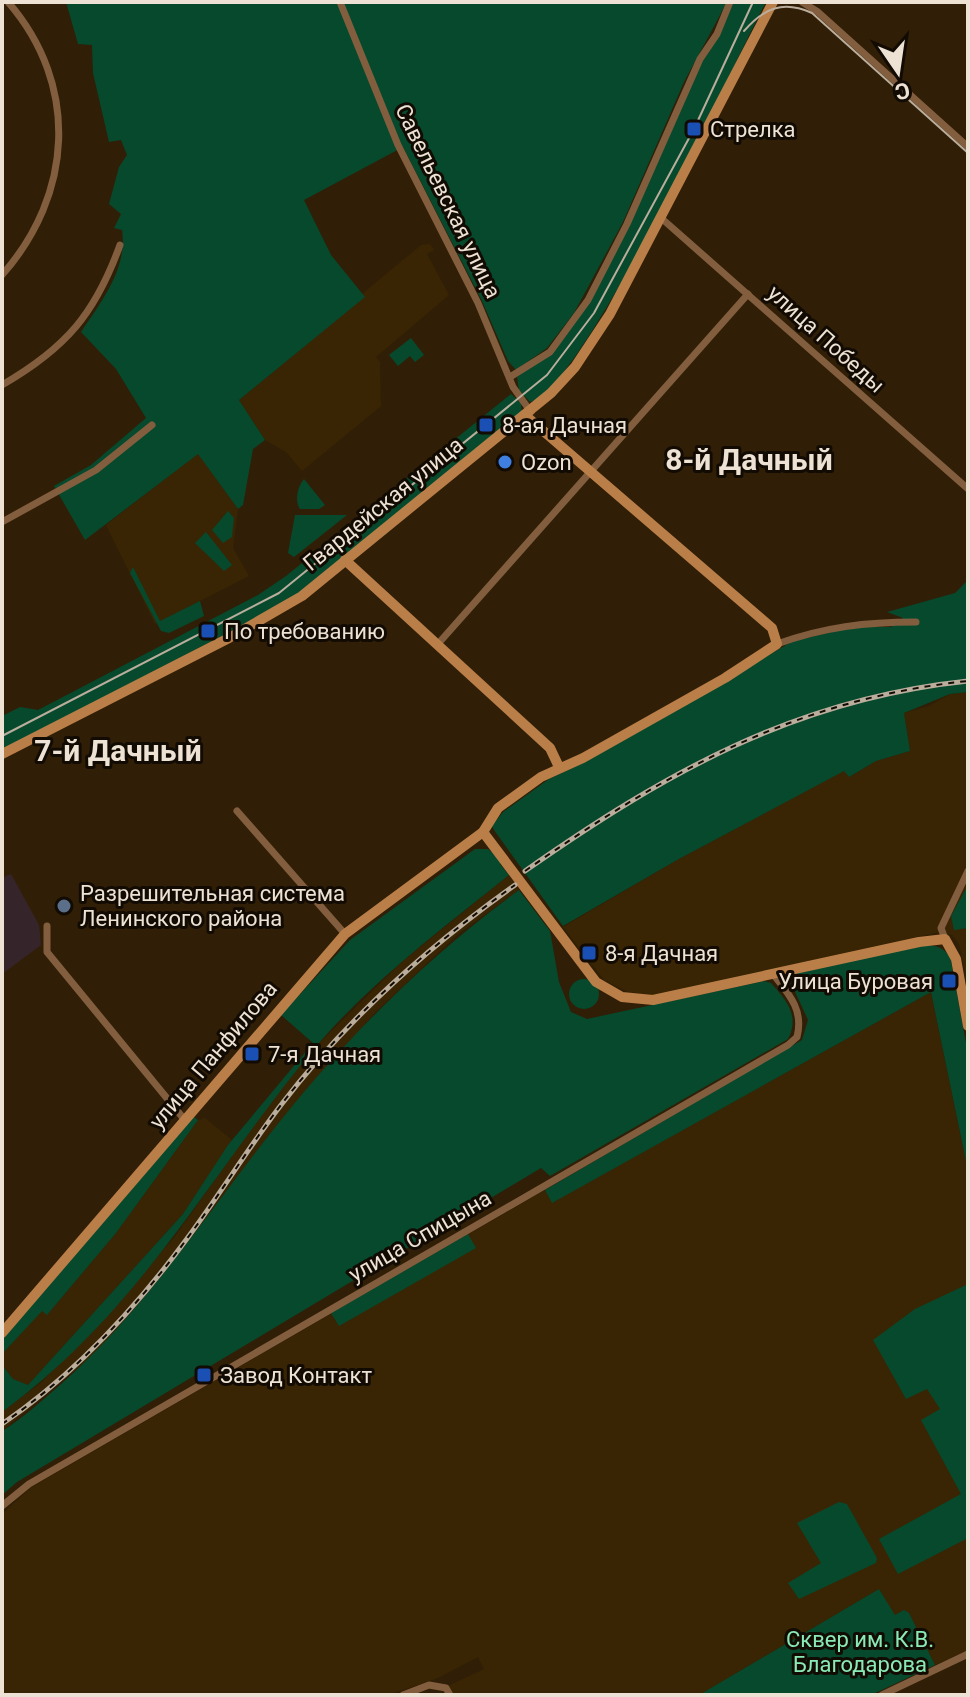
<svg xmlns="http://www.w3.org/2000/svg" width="970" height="1697" font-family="Roboto,sans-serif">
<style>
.built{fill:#392503}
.education{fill:#36242b}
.green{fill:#06492d}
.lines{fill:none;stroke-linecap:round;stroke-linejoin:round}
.street{stroke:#835e3e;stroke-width:7}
.secondary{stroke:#ba7e49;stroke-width:10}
.tram{stroke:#baad9c;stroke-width:2}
.rail-casing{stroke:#baad9c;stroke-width:5}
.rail{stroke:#120b03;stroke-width:2;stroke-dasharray:6;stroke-linecap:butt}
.transit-dot{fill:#1a4fb4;stroke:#120b03;stroke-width:3}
.shop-dot{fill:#3f7fe0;stroke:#120b03;stroke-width:3}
.service-dot{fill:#5c6f8a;stroke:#120b03;stroke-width:3}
.labels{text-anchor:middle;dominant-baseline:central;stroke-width:6;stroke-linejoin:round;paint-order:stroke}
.poi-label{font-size:22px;fill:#ede2d3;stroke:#120b03;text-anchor:start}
.street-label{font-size:22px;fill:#ede2d3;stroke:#120b03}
.park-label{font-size:22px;fill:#89eab5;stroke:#120b03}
.district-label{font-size:30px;font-weight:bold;fill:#ede2d3;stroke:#120b03}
</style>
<rect width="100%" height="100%" fill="#301f06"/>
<g class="built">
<polygon points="430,244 434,250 427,254 449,295 376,357 380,362 381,406 302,471 286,452 265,440 239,400 364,297 362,294 421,245"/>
<polygon points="198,453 238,509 233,548 249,576 155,624 106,525"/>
<polygon points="968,692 968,986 959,944 952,935 940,932 654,995 628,992 604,980 563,927 677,860 845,770 849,777 876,761 910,751 904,713 929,706 950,694"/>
<polygon points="509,875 519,890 457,935 373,1015 269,1135 189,1244 124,1322 90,1358 2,1431 2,1412 42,1382 173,1239 272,1100 317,1045 404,960"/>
<polygon points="931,992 968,1171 968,1650 935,1665 909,1613 895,1616 879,1589 699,1695 454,1695 448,1686 484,1669 478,1657 438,1678 388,1695 2,1695 2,1514 32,1487 545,1190 553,1202"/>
<polygon points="205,1118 232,1140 183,1214 28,1385 13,1379 2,1365 2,1354 42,1310 48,1314 116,1233 198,1120"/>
</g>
<polygon class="education" points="11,874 39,925 41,945 2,974 2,878"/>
<g class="green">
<path d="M66 2H727L684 82 623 222 574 313 547 348 516 370 508 361 482 301 403 147 304 200 331 255 365 297 239 400 265 440 253 449 243 505 238 509 198 454 85 540 54 486 91 465 146 418 116 369 81 332C101 302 128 268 122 230L114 228 121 214 109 204 119 167 127 155 121 140 109 142 93 73 92 45 78 44Z"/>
<path d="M733 2H766C734 63 580 393 530 402L519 390 517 377C608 313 642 179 689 83 702 55 718 29 733 2Z"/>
<polygon points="411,338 424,355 415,362 410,356 398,366 389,355"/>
<polygon points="511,394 521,403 522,414 300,592 270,611 2,750 2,716 20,707 38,710 258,595 286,576"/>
<path d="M304 479 325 505 319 509H300C294 500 298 486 304 479Z"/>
<polygon points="228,511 234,518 232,537 223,543 212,530"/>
<polygon points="295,515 347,515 294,557 288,553"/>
<polygon points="206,532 232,565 224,571 195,543"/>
<polygon points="133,567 160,621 200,601 204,616 169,633 161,631 130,573"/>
<polygon points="968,580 968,692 950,694 904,713 910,751 876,761 849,777 844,771 677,860 563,926 494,830 492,826 503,812 549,779 585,762 793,641 854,627 891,627 903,618 887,612 955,593"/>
<path d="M475 849H488L503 862 500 864 509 875C442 929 369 983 314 1049 207 1178 141 1310 2 1412V1365L13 1379 28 1385 183 1214 228 1145 313 1043 281 1015 350 940Z"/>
<polygon points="968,885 968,928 954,930 951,916"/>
<path d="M519 890 550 931 559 982 571 1012 587 1019 764 981 771 983C787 1001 800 1016 788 1039L550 1176 541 1168 17 1482 2 1495V1431C22 1419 41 1401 59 1386 142 1313 201 1222 269 1135 342 1042 423 960 519 890Z"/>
<path d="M921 945C936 945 946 947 951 961L968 1054V1171L931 992 552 1203 545 1190 802 1040 808 1020 791 983 794 974Z"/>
<circle cx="584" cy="994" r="15"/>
<polygon points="194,1117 198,1120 116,1233 47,1315 42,1311 2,1354 2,1340"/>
<polygon points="468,1234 476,1248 339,1326 331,1313"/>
<polygon points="968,1284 968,1538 898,1574 879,1539 961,1494 921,1420 940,1409 927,1389 906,1399 873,1340 915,1309"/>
<polygon points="839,1502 847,1504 877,1558 876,1563 799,1599 788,1583 821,1563 797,1523"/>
<polygon points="879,1589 895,1615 904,1610 909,1613 935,1665 871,1695 699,1695"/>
</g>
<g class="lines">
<g class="street">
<polyline points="340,2 398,145 478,303 513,387 531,412"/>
<polyline points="802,2 818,12 968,147"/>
<polyline points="660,217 968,489"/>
<path d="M2 275C73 195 80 85 8 2"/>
<polyline points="510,377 550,352 588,300 627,224 700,59 717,34 730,2"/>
<path d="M2 385C66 348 95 314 120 245"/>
<polyline points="2,522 96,470 152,425"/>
<path d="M777 644C824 627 866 622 916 622"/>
<polyline points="437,645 748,294"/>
<polyline points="237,811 345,934"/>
<polyline points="47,926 47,952 184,1119"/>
<polyline points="945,939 941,928 968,871"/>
<path d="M2 1506 29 1484 788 1045 797 1037C804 1010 789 994 773 974"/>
<polyline points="403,1695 429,1685 446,1688 450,1695"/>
<polyline points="882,1695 968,1654"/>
</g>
<g class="secondary">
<polyline points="345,560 550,748 559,767"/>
<polyline points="2,754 229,638 302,596 551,393 575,367 610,314 773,2"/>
<polyline points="483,832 596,982 622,997 653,1000 919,942 945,939 956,959 968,1026"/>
<polyline points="2,1333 345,934 483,832 498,808 541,777 583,758 725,678 777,644 772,628 526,416"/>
</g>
<g class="tram">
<path d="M744 31C764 8 783 0 812 13L968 153"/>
<polyline points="2,736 279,593 547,375 594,313 694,129 753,2"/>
</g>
<g class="rail-casing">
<g id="rail">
<path d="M525 871C665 773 795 699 968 681"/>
<path d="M2 1424C74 1375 135 1309 186 1240 219 1196 248 1148 281 1105 346 1020 429 946 515 885"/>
</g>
</g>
<use href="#rail" class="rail"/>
</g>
<g class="transit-dot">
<rect x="686" y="121" width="16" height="16" rx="4"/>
<rect x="478" y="417" width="16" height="16" rx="4"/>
<rect x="200" y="623" width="16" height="16" rx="4"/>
<rect x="581" y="945" width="16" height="16" rx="4"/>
<rect x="941" y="973" width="16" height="16" rx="4"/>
<rect x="244" y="1046" width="16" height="16" rx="4"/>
<rect x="196" y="1367" width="16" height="16" rx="4"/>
</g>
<circle class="shop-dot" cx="505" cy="462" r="8"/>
<circle class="service-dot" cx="64" cy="906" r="8"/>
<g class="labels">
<g class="poi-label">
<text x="710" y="129">Стрелка</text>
<text x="502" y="425">8-ая Дачная</text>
<text x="521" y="462">Ozon</text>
<text x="224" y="631">По требованию</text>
<text x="80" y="893">Разрешительная система<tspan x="80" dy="25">Ленинского района</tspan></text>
<text x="605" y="953">8-я Дачная</text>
<text x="933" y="981" text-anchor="end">Улица Буровая</text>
<text x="268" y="1054">7-я Дачная</text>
<text x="220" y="1375">Завод Контакт</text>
</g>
<g class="street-label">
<text transform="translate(448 201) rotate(64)">Савельевская улица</text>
<text transform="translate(826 339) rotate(42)">улица Победы</text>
<text transform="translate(383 504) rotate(-39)">Гвардейская улица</text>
<text transform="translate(213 1055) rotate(-50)">улица Панфилова</text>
<text transform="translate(420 1236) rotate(-30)">улица Спицына</text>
</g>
<g class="park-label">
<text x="860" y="1639">Сквер им. К.В.<tspan x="860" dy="25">Благодарова</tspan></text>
</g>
<g class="district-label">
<text x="749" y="459">8-й Дачный</text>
<text x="118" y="750">7-й Дачный</text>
</g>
</g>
<rect width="970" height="1697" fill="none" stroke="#ede2d3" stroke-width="8"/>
<g transform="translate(898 72) rotate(167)" stroke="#120b03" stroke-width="6" paint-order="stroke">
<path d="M0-6L14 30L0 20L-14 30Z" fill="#ede2d3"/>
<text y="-12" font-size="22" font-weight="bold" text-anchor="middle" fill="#ede2d3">С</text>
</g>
</svg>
